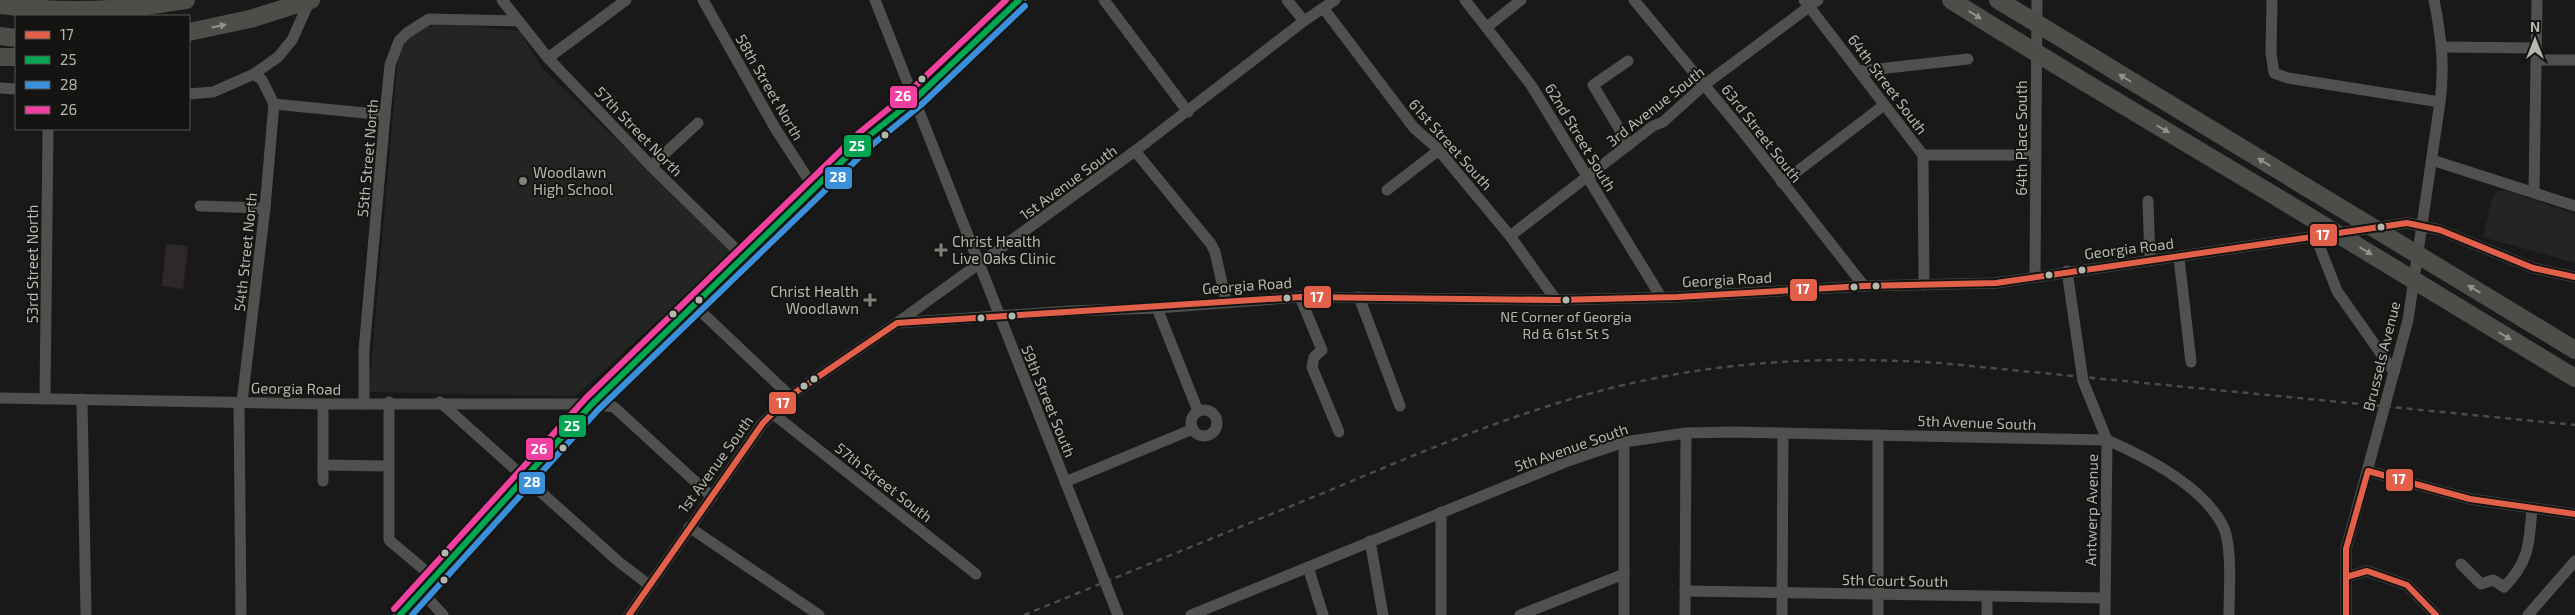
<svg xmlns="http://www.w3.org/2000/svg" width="2575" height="615" font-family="'Exo 2',sans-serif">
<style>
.built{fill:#232523}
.green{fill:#2f2829}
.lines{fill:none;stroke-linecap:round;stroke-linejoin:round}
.minor{stroke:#50514e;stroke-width:11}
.major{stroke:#4c4d4b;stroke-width:15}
.highway{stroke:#4c4e4a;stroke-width:18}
.rail{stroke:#4b4c49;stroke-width:2.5;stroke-dasharray:6 5;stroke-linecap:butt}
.highway-bridge{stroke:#4c4e4a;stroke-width:18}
.bus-1-casing{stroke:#141513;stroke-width:10}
.bus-2-casing{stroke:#141513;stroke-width:10}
.bus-3-casing{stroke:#141513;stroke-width:10}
.bus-4-casing{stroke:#141513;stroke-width:10}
.bus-1{stroke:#e26049;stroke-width:6}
.bus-2{stroke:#00a651;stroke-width:6}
.bus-3{stroke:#3a90db;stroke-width:6}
.bus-4{stroke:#f240a1;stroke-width:6}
.oneway{fill:#90938a}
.bus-dot{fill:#b4b8ac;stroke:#141513;stroke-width:2}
.poi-dot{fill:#7e8079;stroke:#141513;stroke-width:2}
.labels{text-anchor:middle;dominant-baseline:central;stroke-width:4;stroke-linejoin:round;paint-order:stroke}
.bus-label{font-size:14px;fill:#b4b8ac;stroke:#141513}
.street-label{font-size:15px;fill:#b4b8ac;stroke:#141513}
.poi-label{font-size:15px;fill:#b4b8ac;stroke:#141513;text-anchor:start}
.line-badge{stroke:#141513;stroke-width:2}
.badge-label{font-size:14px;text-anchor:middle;font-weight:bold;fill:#fff}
</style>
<rect width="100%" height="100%" fill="#191919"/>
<g class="built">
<polygon points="446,23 519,31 543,69 733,252 576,396 369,392 398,59 402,47 414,33 427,27"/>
<polygon points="2497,191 2508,191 2575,214 2575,263 2483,237 2492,198"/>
</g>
<polygon class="green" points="166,244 188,246 183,289 162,286"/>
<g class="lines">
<g class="minor">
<polyline points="502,0 548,58 651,166 744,257"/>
<polyline points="703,0 775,128 814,188"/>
<polyline points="875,0 1118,615"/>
<polyline points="1104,0 1188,112"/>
<polyline points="1287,0 1304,21"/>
<polyline points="1465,0 1531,85 1661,297"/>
<polyline points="1634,0 1744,133 1864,286"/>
<polyline points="1804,0 1923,155 1924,285"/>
<polyline points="2272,0 2271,53 2274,73 2288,78 2440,102"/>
<polyline points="1324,9 1414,128 1436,147 1510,236 1556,300"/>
<polyline points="1487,27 1521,0"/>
<polyline points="2442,47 2537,48"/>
<polyline points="548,58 626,0"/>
<polyline points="2537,60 2575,60"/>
<polyline points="1628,61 1593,85 1629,145"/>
<polyline points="1860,71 1968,59"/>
<polyline points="254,74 262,80 274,104 385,115"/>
<polyline points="0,88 16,89"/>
<polyline points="189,94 213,92 254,74 278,57 292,40 310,0"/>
<polyline points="1135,151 1211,244 1215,252 1226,301"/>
<polyline points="1923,155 2035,155"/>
<polyline points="2432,160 2575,206"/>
<polyline points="651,166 698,123"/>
<polyline points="1782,183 1884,105"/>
<polyline points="1387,190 1439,150"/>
<polyline points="2534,192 2537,0"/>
<polyline points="2148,201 2150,261"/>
<polyline points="200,206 265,208"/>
<polyline points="2315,235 2337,291 2394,372"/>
<polyline points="1510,236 1653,126 1663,122 1704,85 1818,0"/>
<polyline points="2179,258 2191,362"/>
<polyline points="2067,271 2083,381 2107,440 2105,615"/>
<polyline points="2035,275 2037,0"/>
<polyline points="1300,297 1322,350 1314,357 1312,367 1339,432"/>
<polyline points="1359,297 1400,406"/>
<polyline points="693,304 790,396"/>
<polyline points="1157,308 1198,411"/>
<polyline points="897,323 1070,311 1157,308 1300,297 1556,300 1678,297 1864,286 1996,283 2407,223 2440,230 2533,268 2575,277"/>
<polyline points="0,398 323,404 592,404 614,407 712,497"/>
<polyline points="45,399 48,129"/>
<polyline points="82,399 86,615"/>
<polyline points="239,402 241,615"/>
<polyline points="242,402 265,208 274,104"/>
<polyline points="389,402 389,540 434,578"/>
<polyline points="440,402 619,562 649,585"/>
<polyline points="364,404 364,350 385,115 390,65 399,41 407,33 429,19 518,21"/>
<circle cx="1204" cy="423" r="13"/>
<polyline points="772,413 976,574"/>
<polyline points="1878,435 1878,615"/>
<polyline points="323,465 388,466"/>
<polyline points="2368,471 2470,499 2575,514"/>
<polyline points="323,481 323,404"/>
<polyline points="1065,482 1193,429"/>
<polyline points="1441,512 1441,615"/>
<polyline points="689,527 819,615"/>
<polyline points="1370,541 1383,615"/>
<path d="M2461 564 2481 584 2493 580 2504 587C2530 561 2529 543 2532 508"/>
<polyline points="1308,567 1323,615"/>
<polyline points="2346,577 2367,571 2407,585 2436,615"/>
<polyline points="1685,591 2105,598"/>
<polyline points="422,592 443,615"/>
<polyline points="629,615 763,423 790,396 897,323 1135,151 1304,21 1335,0"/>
<path d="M1191 615 1568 461 1624 442 1686 433 1732 432 2107 440C2146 457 2201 485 2222 524 2233 543 2229 593 2229 615"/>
<polyline points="1520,615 1624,574"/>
<polyline points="1624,615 1624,442"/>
<polyline points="1685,615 1686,433"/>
<polyline points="1782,615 1783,433"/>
<polyline points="1987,615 1987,596"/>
<path d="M2346 615V549L2408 320 2440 102C2445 67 2441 35 2434 0"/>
<polyline points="2528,615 2575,561"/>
</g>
<polyline class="major" points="400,615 592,404 866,138 915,99 1019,0"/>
<g class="highway">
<polyline points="1951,0 1999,30"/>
<path d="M0 5C61 13 125 11 186 0"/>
<polyline points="189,32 250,19"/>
<polyline points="0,36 16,38"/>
<polyline points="2074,46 2306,187"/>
<polyline points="0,57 16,57"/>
<polyline points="2076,77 2280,199"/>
</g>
<path class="rail" d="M1024 615C1127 573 1230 531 1333 489 1438 445 1544 400 1656 378 1750 359 1845 357 1940 363L2575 425"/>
<g class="highway-bridge">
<polyline points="1998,0 2074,46"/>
<polyline points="250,19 311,0"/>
<polyline points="1999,30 2076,77"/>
<polyline points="2306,187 2575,350"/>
<polyline points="2280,199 2575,378"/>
</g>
<g class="bus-1-casing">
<g id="bus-1">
<polyline points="2346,577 2367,571 2407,585 2436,615"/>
<polyline points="629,615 763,423 790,396 897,323 1300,297 1556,300 1678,297 1864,286 1996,283 2407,223 2440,230 2533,268 2575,277"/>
<polyline points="2346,615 2346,549 2368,471 2470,499 2575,514"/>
</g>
</g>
<g class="bus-2-casing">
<polyline id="bus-2" points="400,615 592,404 866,138 915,99 1019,0"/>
</g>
<g class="bus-3-casing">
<polyline id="bus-3" points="412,615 598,410 872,145 921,105 1025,6"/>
</g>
<g class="bus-4-casing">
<polyline id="bus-4" points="394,609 586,398 860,132 909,92 1006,0"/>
</g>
<use href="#bus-1" class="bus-1"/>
<use href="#bus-2" class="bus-2"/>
<use href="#bus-3" class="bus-3"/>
<use href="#bus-4" class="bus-4"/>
</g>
<defs><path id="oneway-solid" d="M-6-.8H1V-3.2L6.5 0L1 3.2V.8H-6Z" transform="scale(1.25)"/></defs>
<g class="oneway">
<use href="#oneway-solid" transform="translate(1975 15) rotate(32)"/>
<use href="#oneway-solid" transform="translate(219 26) rotate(-12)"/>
<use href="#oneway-solid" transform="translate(2125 78) rotate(-148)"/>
<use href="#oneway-solid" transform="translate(2163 129) rotate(30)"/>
<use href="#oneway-solid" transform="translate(2264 162) rotate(-149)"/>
<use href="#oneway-solid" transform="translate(2366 251) rotate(31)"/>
<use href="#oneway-solid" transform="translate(2474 289) rotate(-149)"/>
<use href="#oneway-solid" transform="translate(2505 336) rotate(31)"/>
</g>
<g class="bus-dot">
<circle cx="922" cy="79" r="4.5"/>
<circle cx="885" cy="135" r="4.5"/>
<circle cx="2381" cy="227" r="4.5"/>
<circle cx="2082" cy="270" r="4.5"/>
<circle cx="2049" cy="275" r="4.5"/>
<circle cx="1876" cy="286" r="4.5"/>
<circle cx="1854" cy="287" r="4.5"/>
<circle cx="1287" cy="298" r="4.5"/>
<circle cx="699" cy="300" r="4.5"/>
<circle cx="1566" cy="300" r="4.5"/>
<circle cx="673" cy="314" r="4.5"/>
<circle cx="1012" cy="316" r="4.5"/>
<circle cx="981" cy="318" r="4.5"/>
<circle cx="814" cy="379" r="4.5"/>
<circle cx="804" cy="386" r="4.5"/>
<circle cx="563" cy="448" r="4.5"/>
<circle cx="445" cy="553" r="4.5"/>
<circle cx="444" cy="580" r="4.5"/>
</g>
<g class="poi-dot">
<circle cx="523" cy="181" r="5"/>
<path d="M938.5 242.5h5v5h5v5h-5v5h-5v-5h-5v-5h5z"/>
<path d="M867.5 292.5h5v5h5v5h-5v5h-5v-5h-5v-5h5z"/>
</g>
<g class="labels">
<g class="bus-label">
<text x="1566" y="316">NE Corner of Georgia<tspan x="1566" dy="17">Rd &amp; 61st St S</tspan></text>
</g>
<g class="street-label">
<text transform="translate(1888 84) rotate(53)">64th Street South</text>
<text transform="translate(770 87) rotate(60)">58th Street North</text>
<text transform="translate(1655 106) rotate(-38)">3rd Avenue South</text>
<text transform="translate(639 131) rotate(46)">57th Street North</text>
<text transform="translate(1762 133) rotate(52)">63rd Street South</text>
<text transform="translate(1581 137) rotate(59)">62nd Street South</text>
<text transform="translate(2021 138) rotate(-90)">64th Place South</text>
<text transform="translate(1451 144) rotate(48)">61st Street South</text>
<text transform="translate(367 158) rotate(-85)">55th Street North</text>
<text transform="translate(1068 182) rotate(-36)">1st Avenue South</text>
<text transform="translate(2129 248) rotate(-7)">Georgia Road</text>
<text transform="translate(245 252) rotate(-84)">54th Street North</text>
<text transform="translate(32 264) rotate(-90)">53rd Street North</text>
<text transform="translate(1727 279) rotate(-3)">Georgia Road</text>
<text transform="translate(1247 285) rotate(-4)">Georgia Road</text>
<text transform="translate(2381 356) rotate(-76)">Brussels Avenue</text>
<text transform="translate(296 388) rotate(1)">Georgia Road</text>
<text transform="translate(1049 401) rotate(68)">59th Street South</text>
<text transform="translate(1977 422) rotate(2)">5th Avenue South</text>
<text transform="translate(1571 447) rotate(-19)">5th Avenue South</text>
<text transform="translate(715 464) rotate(-54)">1st Avenue South</text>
<text transform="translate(884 482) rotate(38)">57th Street South</text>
<text transform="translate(2091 510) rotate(-89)">Antwerp Avenue</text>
<text transform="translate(1895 580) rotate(1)">5th Court South</text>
</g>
<g class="poi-label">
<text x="533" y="172">Woodlawn<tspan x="533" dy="17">High School</tspan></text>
<text x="952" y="241">Christ Health<tspan x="952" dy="17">Live Oaks Clinic</tspan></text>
<text x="859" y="291" text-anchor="end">Christ Health<tspan x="859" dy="17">Woodlawn</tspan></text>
</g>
</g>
<g class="line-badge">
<rect x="889" y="85" width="29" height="24" rx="5" fill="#f240a1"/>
<rect x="843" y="134" width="29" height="24" rx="5" fill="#00a651"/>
<rect x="824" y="166" width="29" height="24" rx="5" fill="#3a90db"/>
<rect x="2309" y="223" width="29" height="24" rx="5" fill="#e26049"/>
<rect x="1789" y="278" width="29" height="24" rx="5" fill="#e26049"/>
<rect x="1303" y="285" width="29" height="24" rx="5" fill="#e26049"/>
<rect x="768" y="391" width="29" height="24" rx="5" fill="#e26049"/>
<rect x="558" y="414" width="29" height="24" rx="5" fill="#00a651"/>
<rect x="525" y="437" width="29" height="24" rx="5" fill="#f240a1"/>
<rect x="2385" y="468" width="29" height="24" rx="5" fill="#e26049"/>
<rect x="518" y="471" width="28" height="24" rx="5" fill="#3a90db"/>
</g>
<g class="badge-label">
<text x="903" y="101">26</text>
<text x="857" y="151">25</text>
<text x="838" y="182">28</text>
<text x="2323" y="240">17</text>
<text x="1803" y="294">17</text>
<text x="1317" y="302">17</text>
<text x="783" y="408">17</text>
<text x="572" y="431">25</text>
<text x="539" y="454">26</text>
<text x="2399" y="484">17</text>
<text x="532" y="487">28</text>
</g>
<rect x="15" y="15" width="175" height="115" fill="#141513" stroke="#545650"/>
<rect x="25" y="31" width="25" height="8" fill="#e26049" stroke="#545650"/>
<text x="60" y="40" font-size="15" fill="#b4b8ac">17</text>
<rect x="25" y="56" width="25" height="8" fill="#00a651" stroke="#545650"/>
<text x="60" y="65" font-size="15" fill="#b4b8ac">25</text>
<rect x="25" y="81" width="25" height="8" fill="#3a90db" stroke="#545650"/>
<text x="60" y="90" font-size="15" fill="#b4b8ac">28</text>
<rect x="25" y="106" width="25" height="8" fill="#f240a1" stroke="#545650"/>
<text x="60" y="115" font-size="15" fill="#b4b8ac">26</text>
<g transform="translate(2535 40)" stroke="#141513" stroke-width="4" paint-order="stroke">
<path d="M0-4L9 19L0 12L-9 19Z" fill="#b4b8ac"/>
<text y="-8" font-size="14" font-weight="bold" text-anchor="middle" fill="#b4b8ac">N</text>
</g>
</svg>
